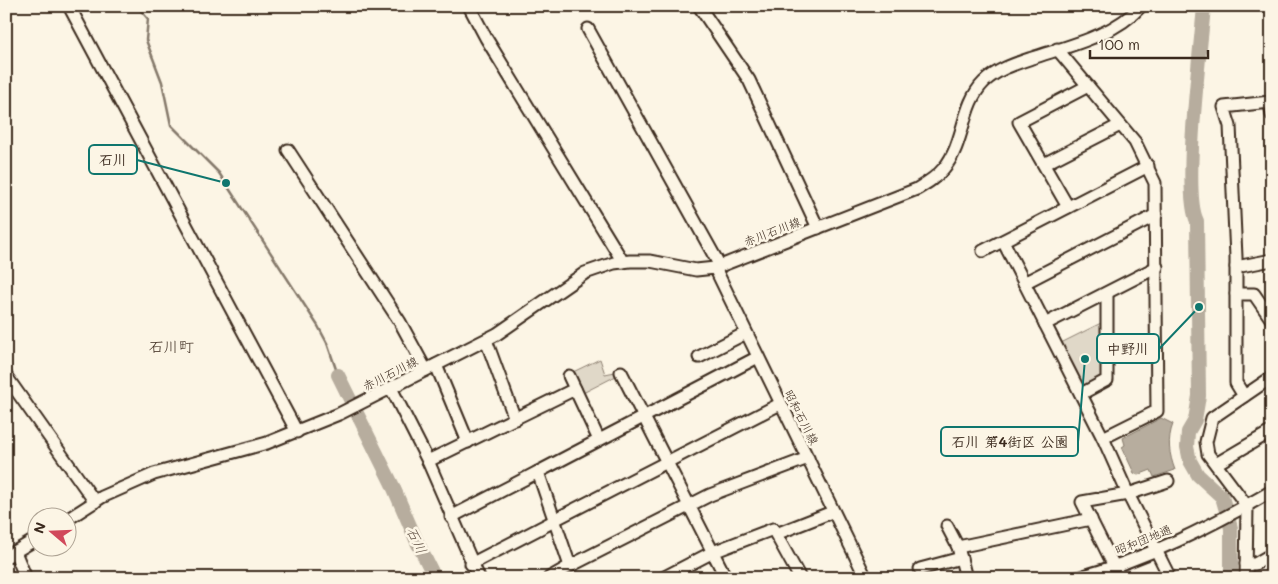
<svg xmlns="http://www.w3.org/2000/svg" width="1278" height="584" font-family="Mali,'Klee One',sans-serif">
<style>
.green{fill:#e0d8c8;stroke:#8e8173}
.water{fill:#b7ad9e;stroke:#85796b}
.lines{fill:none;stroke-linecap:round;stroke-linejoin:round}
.stream{stroke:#85796b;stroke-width:2.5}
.river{stroke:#b7ad9e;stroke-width:14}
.minor-casing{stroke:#3b2a1e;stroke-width:15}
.minor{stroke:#fcf5e5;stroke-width:11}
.labels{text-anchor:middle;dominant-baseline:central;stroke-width:5;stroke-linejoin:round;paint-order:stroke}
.street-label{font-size:12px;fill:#3b2a1e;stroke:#fcf5e5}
.water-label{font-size:14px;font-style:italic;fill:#605144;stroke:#fcf5e5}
.quarter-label{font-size:15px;fill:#3b2a1e;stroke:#fcf5e5}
.leader{fill:none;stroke:#0f766e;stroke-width:2}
.callout-dot{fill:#0f766e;stroke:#fcf5e5;stroke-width:2}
.callout{fill:#fcf5e5;stroke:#0f766e;stroke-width:2}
.callout-label{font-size:14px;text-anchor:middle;font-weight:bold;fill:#3b2a1e}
</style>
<rect width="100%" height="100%" fill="#fcf5e5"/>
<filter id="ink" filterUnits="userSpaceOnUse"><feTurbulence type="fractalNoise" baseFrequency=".02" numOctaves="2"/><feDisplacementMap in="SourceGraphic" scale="10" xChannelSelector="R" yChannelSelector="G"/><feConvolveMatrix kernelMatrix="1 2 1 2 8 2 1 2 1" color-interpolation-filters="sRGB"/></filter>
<g filter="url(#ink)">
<g class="green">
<polygon points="1103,322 1103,374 1101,379 1086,387 1082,385 1059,344"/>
<polygon points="600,359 605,374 615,372 616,376 583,393 573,372"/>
</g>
<path class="water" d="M1161 418 1173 424C1167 440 1169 454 1175 470L1154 477 1151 470 1138 475 1134 473 1122 447 1125 445 1123 438Z"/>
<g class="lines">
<polyline class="stream" points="137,6 148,19 146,40 162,82 171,125 219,173 318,326 327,343 338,375"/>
<g class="river">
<path d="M1204 6C1201 46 1182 193 1197 221L1199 396 1195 420 1188 432 1187 447 1190 461 1198 475 1222 497 1231 528V578"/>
<polyline points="338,375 392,484 417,542 435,578"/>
</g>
<g class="minor-casing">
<g id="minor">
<polyline points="69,6 297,432"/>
<polyline points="469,6 486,38 623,262"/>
<polyline points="699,6 749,80 818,228"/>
<polyline points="588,29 720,266"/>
<polyline points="1057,49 1135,142 1155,183 1157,411 1103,438"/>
<polyline points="288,150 400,322 426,370"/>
<polyline points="1044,164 1120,125"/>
<polyline points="1068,207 1019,122 1088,86"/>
<polyline points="1003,241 1103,438 1128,494 1168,481"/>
<polyline points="983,251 1148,166"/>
<polyline points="1236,267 1272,260"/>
<polyline points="715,268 866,578"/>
<polyline points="1024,283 1156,215"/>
<polyline points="1236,294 1254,294 1272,320"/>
<polyline points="1045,324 1157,267"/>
<polyline points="486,340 515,419"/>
<polyline points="699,357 746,333"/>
<polyline points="758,357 538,472 570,566 710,495 808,458"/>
<polyline points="436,365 468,442"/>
<polyline points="621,372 726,578"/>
<polyline points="6,376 95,502"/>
<polyline points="569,376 599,440"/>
<polyline points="391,388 428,461 479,578"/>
<polyline points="1081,394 1107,380 1107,294"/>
<polyline points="1244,396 1236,383 1236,257 1230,126 1224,107 1270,102 1272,115"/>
<polyline points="428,461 575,389"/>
<polyline points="1216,464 1272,431"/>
<polyline points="451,517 538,472"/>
<path d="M68 519 102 497 154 474 267 443 339 414 497 334 585 273 614 263 630 261H650L696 270 715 268 917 189C927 183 937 177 944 168 965 143 961 105 984 82 998 69 1014 64 1032 58 1068 46 1114 36 1141 6"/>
<polyline points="554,520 780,404"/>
<polyline points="947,526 958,547 966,578"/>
<polyline points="776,534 827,514"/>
<polyline points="958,547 1091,519"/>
<polyline points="15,552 26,578"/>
<polyline points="6,557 38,538"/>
<polyline points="471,564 554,521"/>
<polyline points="1246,564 1255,564 1272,554"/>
<polyline points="920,569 961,558"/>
<polyline points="549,578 570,566"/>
<polyline points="663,578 713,552 773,529 800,578"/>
<path d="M1077 578C1146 559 1210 527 1272 491"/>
<polyline points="1120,578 1082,502 1128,494 1170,578"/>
<polyline points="1246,578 1247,506 1208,454 1206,442 1212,418 1272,377"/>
</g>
</g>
<use href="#minor" class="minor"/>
</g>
</g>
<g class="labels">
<g class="street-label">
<text transform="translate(772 231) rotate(-21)">赤川石川線</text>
<text transform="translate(390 373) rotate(-27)">赤川石川線</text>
<text transform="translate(802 417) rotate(63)">昭和石川線</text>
<text transform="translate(1143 539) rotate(-22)">昭和団地通</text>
</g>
<g class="water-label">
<text transform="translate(417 540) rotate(64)">石川</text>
</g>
<g class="quarter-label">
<text x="171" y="346">石川町</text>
</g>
</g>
<path class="leader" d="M226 183L137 160M1199 307L1159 349M1085 359L1078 442"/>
<g class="callout-dot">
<circle cx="226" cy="183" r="5"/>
<circle cx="1199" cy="307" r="5"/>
<circle cx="1085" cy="359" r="5"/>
</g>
<g class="callout">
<rect x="89" y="145" width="48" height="29" rx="5"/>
<rect x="1097" y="334" width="62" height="29" rx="5"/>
<rect x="941" y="427" width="137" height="29" rx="5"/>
</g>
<g class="callout-label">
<text x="113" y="165">石川</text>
<text x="1128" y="354">中野川</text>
<text x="1010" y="447">石川 第4街区 公園</text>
</g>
<rect width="1278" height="584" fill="none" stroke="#fcf5e5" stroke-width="25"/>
<rect x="12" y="12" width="1253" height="559" fill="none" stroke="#3b2a1e" stroke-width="2" filter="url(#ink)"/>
<g transform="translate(52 532) rotate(289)"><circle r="24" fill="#fcf5e5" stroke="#afa495"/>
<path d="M0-4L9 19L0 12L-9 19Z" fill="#d1495b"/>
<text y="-8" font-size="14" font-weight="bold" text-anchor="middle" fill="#3b2a1e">N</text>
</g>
<path d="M1090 50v8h118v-8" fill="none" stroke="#3b2a1e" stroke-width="2.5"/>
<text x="1098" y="50" font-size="15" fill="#3b2a1e" stroke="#fcf5e5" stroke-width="4" paint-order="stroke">100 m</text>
</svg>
